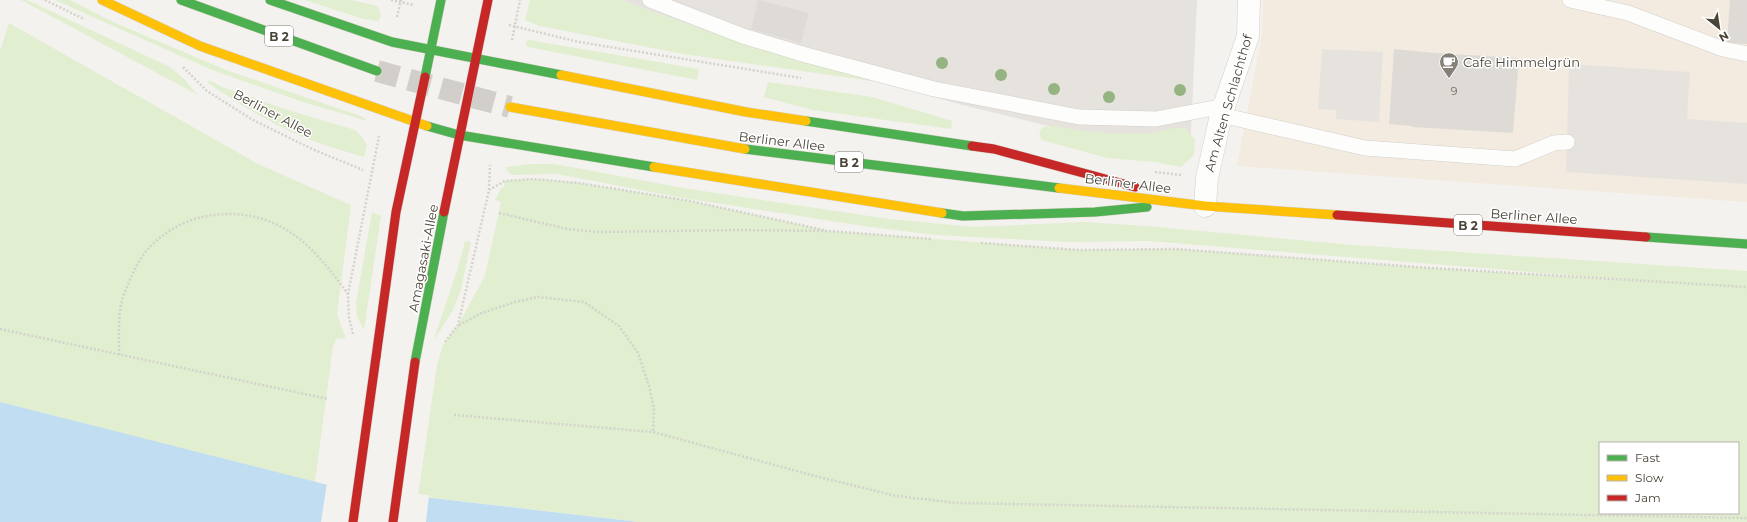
<svg xmlns="http://www.w3.org/2000/svg" width="1747" height="522" font-family="Montserrat,sans-serif">
<style>
.commercial{fill:#f3ebdf}
.industrial{fill:#e6e2de}
.green{fill:#e1eecf;fill-rule:evenodd}
.parking{fill:#e6e3df}
.water{fill:#c0ddf1}
.pier{fill:#f4f2ee}
.building{fill:#dedbd6}
.lines{fill:none;stroke-linecap:round;stroke-linejoin:round}
.primary-tunnel{stroke:#d2cfca;stroke-width:22;stroke-dasharray:22 11;stroke-linecap:butt}
.lane-casing{stroke:#d2d0cb;stroke-width:16}
.street-casing{stroke:#d2d0cb;stroke-width:23}
.fast-casing{stroke:#d3cfc5;stroke-width:10}
.slow-casing{stroke:#d3cfc5;stroke-width:10}
.jam-casing{stroke:#d3cfc5;stroke-width:10}
.path{stroke:#d3d2cc;stroke-width:2.5;stroke-dasharray:2 2;stroke-linecap:butt}
.lane{stroke:#fdfdfc;stroke-width:15}
.street{stroke:#fdfdfc;stroke-width:22}
.fast{stroke:#4caf50;stroke-width:9}
.slow{stroke:#ffc107;stroke-width:9}
.jam{stroke:#c62828;stroke-width:9}
.jam-bridge-casing{stroke:#d3cfc5;stroke-width:10;stroke-linecap:butt}
.jam-bridge{stroke:#c62828;stroke-width:9}
.tree{fill:#96b382}
.labels{text-anchor:middle;dominant-baseline:central;stroke-width:3;stroke-linejoin:round;paint-order:stroke}
.number-label{font-size:11px;fill:#706a61}
.shield{fill:#fff;stroke:#817c74;stroke-width:1}
.shield-label{font-size:12px;font-weight:bold;fill:#4b4439}
.poi-label{font-size:13px;fill:#4b4439;stroke:#fff;text-anchor:start}
.street-label{font-size:13px;fill:#4b4439;stroke:#fff}
</style>
<rect width="100%" height="100%" fill="#f4f2ee"/>
<polygon class="commercial" points="1263,0 1747,0 1747,202 1237,166 1262,34"/>
<polygon class="industrial" points="621,0 1197,0 1190,153 1094,137 962,105 696,27"/>
<g class="green">
<polygon points="21,0 27,0 170,67 184,79 198,95"/>
<polygon points="55,0 70,0 113,22 226,70 363,117 367,121 300,101 212,70"/>
<polygon points="305,0 351,0 377,6 381,14 380,19 378,21 363,19"/>
<polygon points="530,0 621,0 696,27 885,83 683,54 540,26 525,20"/>
<polygon points="9,23 258,164 351,205 337,314 346,339 337,338 333,346 315,482 0,402 0,51"/>
<polygon points="529,40 699,69 697,80 528,47 525,43"/>
<path d="M209 80 222 87 291 111 355 130 362 137 367 145 364 157C345 151 326 146 308 139 273 125 239 104 208 83Z"/>
<polygon points="768,82 872,97 952,121 951,129 813,110 764,97"/>
<path d="M1055 126C1086 132 1116 135 1147 133 1162 132 1170 127 1186 128L1195 140 1194 155 1181 167 1155 162 1107 158 1042 140C1039 134 1038 132 1043 127Z"/>
<path d="M531 164H555L683 188 889 219 974 227 1083 222 1146 226 1353 245 1747 271V522H639L418 496 437 365 443 345 458 325 485 276 501 202 495 200 501 188 504 187 505 181 533 179 579 183 690 201 829 231 1079 250 1176 249 1430 268 1642 281 1149 241 1070 242 936 235 871 227 683 198 557 174 512 175 507 171 506 167ZM1600 443H1738V513H1600Z"/>
<polygon points="372,212 381,216 364,330 357,317 356,303"/>
<path d="M465 241 471 242 461 289 453 310 434 340C444 307 457 275 465 241Z"/>
</g>
<g class="parking">
<polygon points="942,5 1021,9 1020,30 941,25"/>
<polygon points="1322,49 1383,52 1379,122 1336,119 1336,110 1318,109"/>
<polygon points="959,55 1083,87 1128,88 1159,83 1164,102 1138,108 1095,109 1051,101 954,76"/>
<polygon points="1569,64 1690,72 1687,119 1747,123 1747,184 1566,172"/>
</g>
<polygon class="water" points="0,402 336,487 639,522 0,522"/>
<polygon class="pier" points="327,483 336,485 429,495 426,522 321,522"/>
<g class="building">
<polygon points="758,0 809,13 801,43 751,29"/>
<polygon points="1730,0 1747,0 1747,44 1727,43"/>
<polygon points="1394,49 1435,53 1519,58 1513,133 1412,127 1412,126 1389,124"/>
</g>
<g class="lines">
<polyline class="primary-tunnel" points="377,71 510,107"/>
<g class="lane-casing">
<g id="lane">
<polyline points="650,0 743,36 806,55 934,89 1079,117 1156,119 1224,106"/>
<polyline points="1570,0 1628,13 1723,49 1747,54"/>
<polyline points="1221,115 1365,148 1515,159 1554,143 1567,142"/>
</g>
</g>
<g class="street-casing">
<polyline id="street" points="1205,206 1207,178 1221,115 1248,36 1249,0"/>
</g>
<g class="fast-casing">
<g id="fast">
<polyline points="181,0 377,71"/>
<polyline points="270,0 392,42 561,75"/>
<polyline points="425,77 441,0"/>
<polyline points="806,121 972,146"/>
<polyline points="427,126 459,135 654,167"/>
<polyline points="745,149 1059,188"/>
<polyline points="942,213 963,216 1095,212 1147,207"/>
<polyline points="1646,237 1747,244"/>
<polyline points="415,362 444,212"/>
</g>
</g>
<g class="slow-casing">
<g id="slow">
<polyline points="102,0 200,46 427,126"/>
<polyline points="561,75 746,112 806,121"/>
<polyline points="510,107 745,149"/>
<polyline points="654,167 942,213"/>
<polyline points="1059,188 1205,206 1337,215"/>
</g>
</g>
<g class="jam-casing">
<g id="jam">
<polyline points="972,146 994,149 1135,187"/>
<polyline points="444,212 488,0"/>
<polyline points="1337,215 1646,237"/>
<polyline points="376,357 396,212 425,77"/>
</g>
</g>
<g class="path">
<polyline points="45,0 84,19"/>
<polyline points="391,0 414,5"/>
<polyline points="397,17 401,0"/>
<polyline points="509,25 579,42 801,78"/>
<polyline points="512,40 520,0"/>
<polyline points="183,67 207,91 253,120 312,149 363,170"/>
<polyline points="1155,172 1182,175"/>
<polyline points="489,190 505,181 533,179 579,183 690,201 824,230"/>
<polyline points="499,213 567,229 599,232 738,230 829,231 932,239"/>
<polyline points="981,243 1079,250 1176,249 1430,268 1747,287"/>
<polyline points="459,325 482,313 515,302 538,297 584,302 619,326 638,353 649,386 654,408 653,432"/>
<polyline points="0,329 328,399"/>
<polyline points="353,334 349,318 348,294 379,136"/>
<polyline points="445,342 458,325 489,190 490,165"/>
<path d="M119 355C119 333 117 309 126 289 131 276 139 259 148 249 184 209 246 203 290 232 314 248 331 271 348 294"/>
<polyline points="454,415 653,432 815,476 896,496 957,503 1747,518"/>
</g>
<use href="#lane" class="lane"/>
<use href="#street" class="street"/>
<use href="#fast" class="fast"/>
<use href="#slow" class="slow"/>
<use href="#jam" class="jam"/>
<g class="jam-bridge-casing">
<g id="jam-bridge">
<polyline points="353,522 376,357"/>
<polyline points="393,522 415,362"/>
</g>
</g>
<use href="#jam-bridge" class="jam-bridge"/>
</g>
<g class="tree">
<circle cx="942" cy="63" r="6"/>
<circle cx="1001" cy="75" r="6"/>
<circle cx="1054" cy="89" r="6"/>
<circle cx="1180" cy="90" r="6"/>
<circle cx="1109" cy="97" r="6"/>
</g>
<defs>
<g id="cafe-pin" transform="scale(1)"><path d="M0 17L-7.5 6A9.5 9.5 0 1 1 7.5 6Z" fill="#868178" stroke="#fff"/><path d="M-5.5-4.5H6V0H3Q3 3.5 0 3.5H-2.5Q-5.5 3.5-5.5 0ZM3-3.2v2h1.7v-2ZM-6 4.5H4V6H-6Z" fill="#fff"/></g>
</defs>
<g fill-rule="evenodd">
<use href="#cafe-pin" x="1449" y="62"/>
</g>
<g class="labels">
<g class="number-label">
<text x="1454" y="91">9</text>
</g>
<g class="shield">
<rect x="265" y="26" width="28" height="20" rx="3"/>
<rect x="835" y="152" width="28" height="20" rx="3"/>
<rect x="1454" y="215" width="28" height="20" rx="3"/>
</g>
<g class="shield-label">
<text x="279" y="36">B 2</text>
<text x="849" y="162">B 2</text>
<text x="1468" y="225">B 2</text>
</g>
<g class="poi-label">
<text x="1463" y="62">Cafe Himmelgrün</text>
</g>
<g class="street-label">
<text transform="translate(1228 103) rotate(-74)">Am Alten Schlachthof</text>
<text transform="translate(273 113) rotate(28)">Berliner Allee</text>
<text transform="translate(782 141) rotate(7)">Berliner Allee</text>
<text transform="translate(1128 183) rotate(7)">Berliner Allee</text>
<text transform="translate(1534 216) rotate(4)">Berliner Allee</text>
<text transform="translate(423 258) rotate(-79)">Amagasaki-Allee</text>
</g>
</g>
<rect x="1599" y="442" width="140" height="72" fill="#ffffff" stroke="#b7b4b0"/>
<rect x="1607" y="455" width="20" height="6" fill="#4caf50" stroke="#b7b4b0"/>
<text x="1635" y="462" font-size="12" fill="#4b4439">Fast</text>
<rect x="1607" y="475" width="20" height="6" fill="#ffc107" stroke="#b7b4b0"/>
<text x="1635" y="482" font-size="12" fill="#4b4439">Slow</text>
<rect x="1607" y="495" width="20" height="6" fill="#c62828" stroke="#b7b4b0"/>
<text x="1635" y="502" font-size="12" fill="#4b4439">Jam</text>
<g transform="translate(1719 28) rotate(150)" stroke="#ffffff" stroke-width="3" paint-order="stroke">
<path d="M0-3L7 15L0 10L-7 15Z" fill="#4b4439"/>
<text y="-6" font-size="11" font-weight="bold" text-anchor="middle" fill="#4b4439">N</text>
</g>
</svg>
